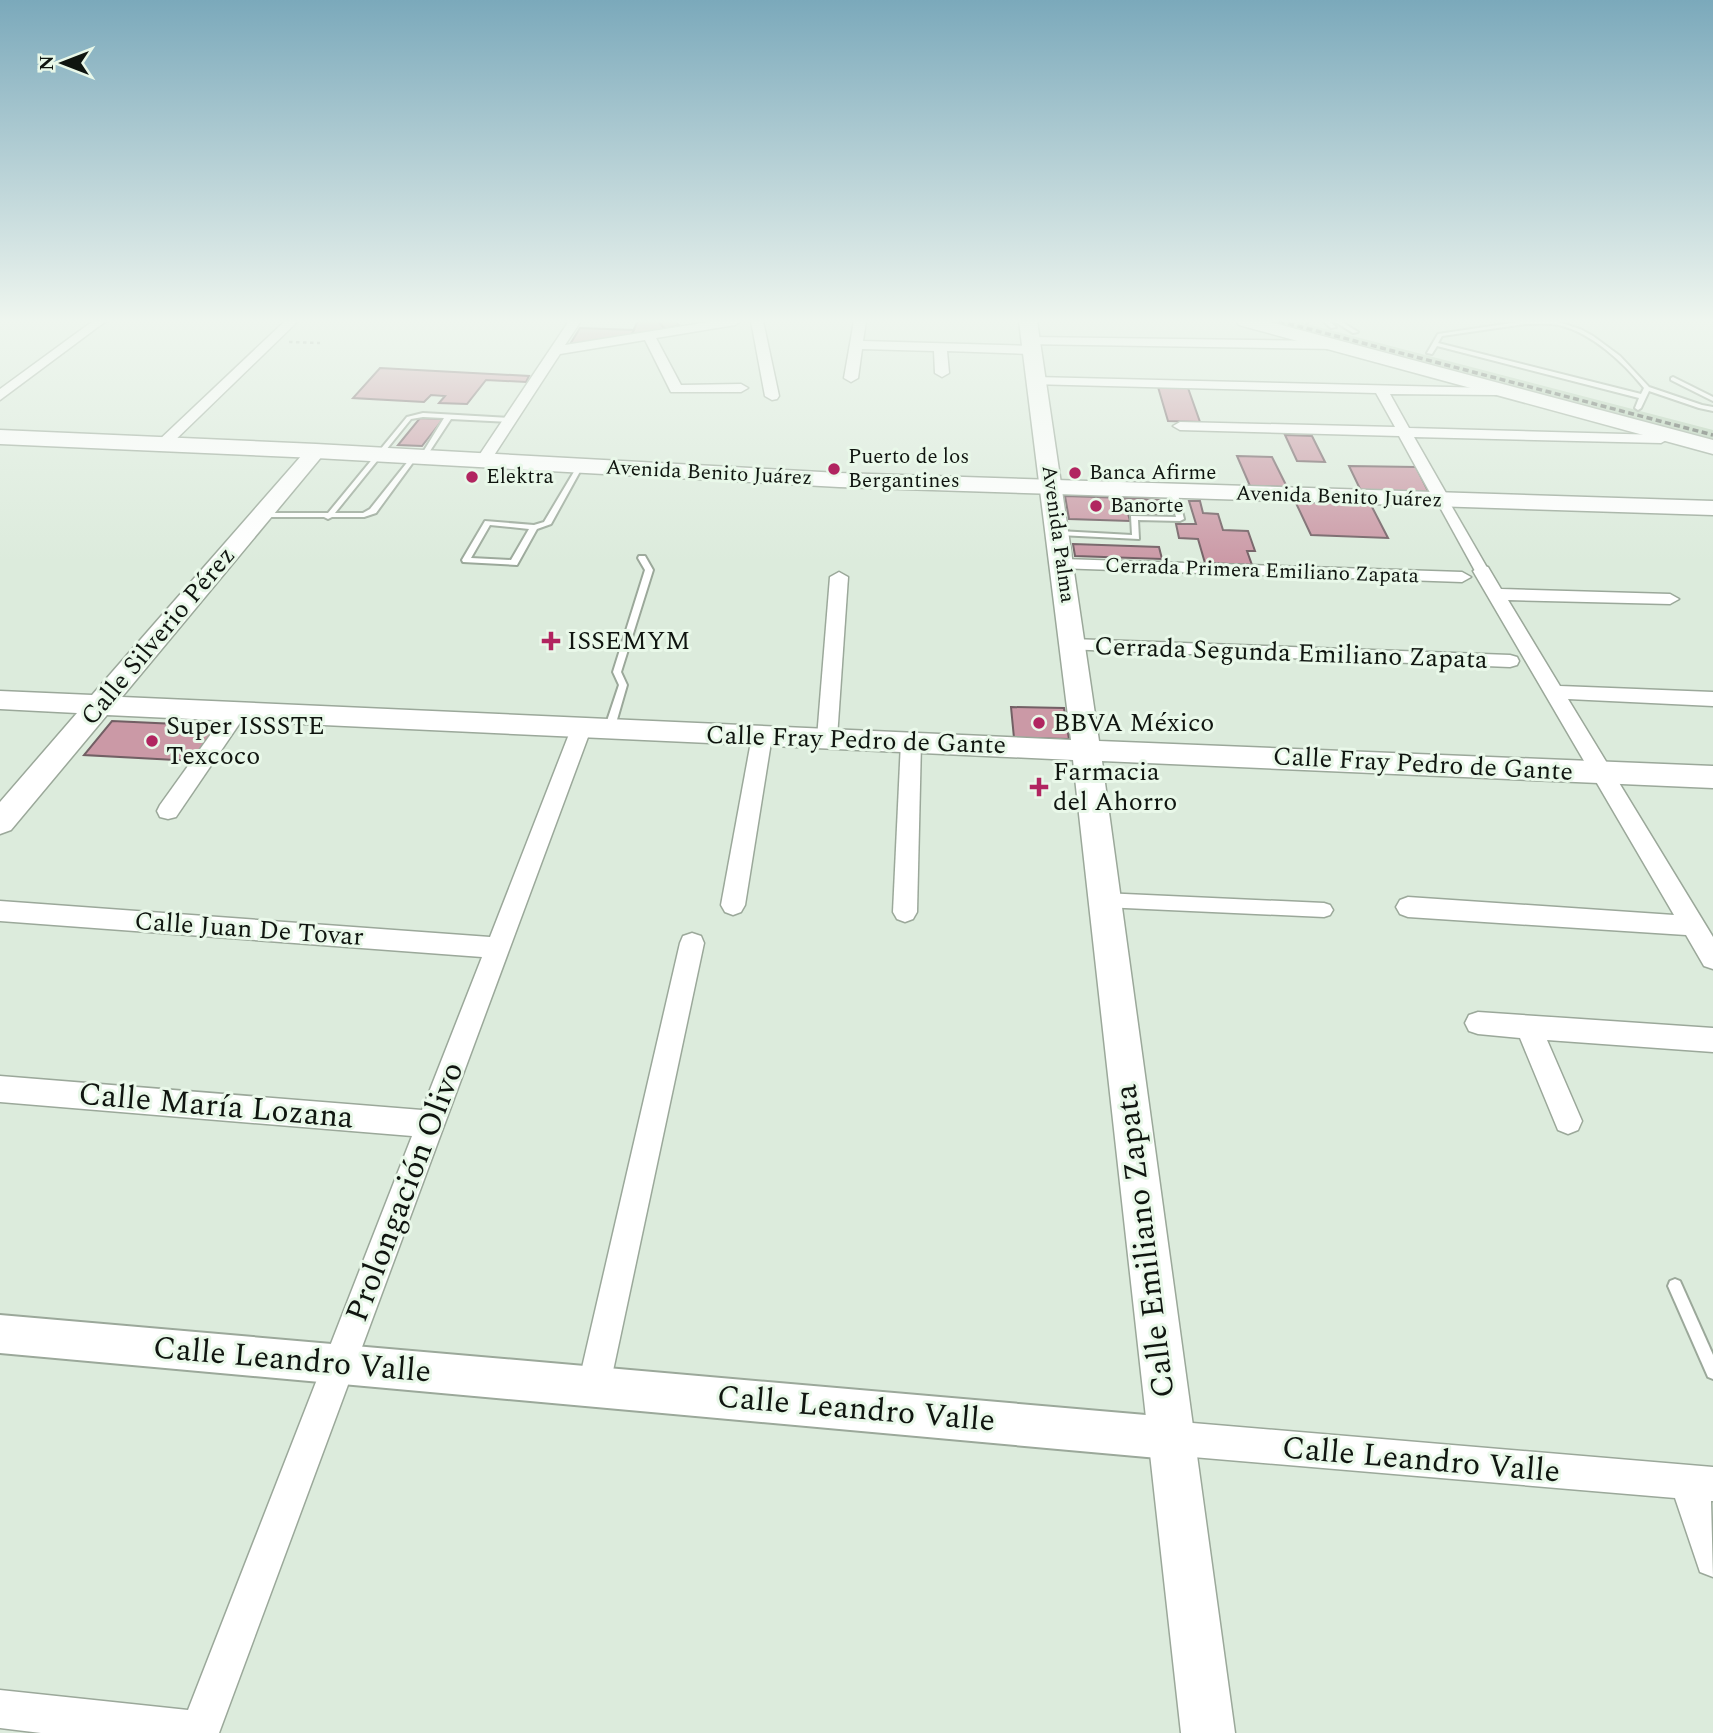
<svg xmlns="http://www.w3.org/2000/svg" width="1713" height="1733" font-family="Spectral,serif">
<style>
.green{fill:#b3ccb2}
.building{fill:#cb99a6;stroke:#725f64;stroke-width:2}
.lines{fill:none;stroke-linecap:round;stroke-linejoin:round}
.service-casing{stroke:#9ba89a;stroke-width:4}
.pedestrian-casing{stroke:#9ba89a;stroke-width:3}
.minor-casing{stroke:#9ba89a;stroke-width:3}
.tertiary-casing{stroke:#9ba89a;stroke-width:4}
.secondary-casing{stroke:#9ba89a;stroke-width:3}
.primary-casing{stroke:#9ba89a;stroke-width:3}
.path{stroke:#97a397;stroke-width:2.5;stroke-dasharray:3.5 3.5;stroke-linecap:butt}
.service{fill:#fff;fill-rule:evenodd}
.pedestrian{fill:#fff;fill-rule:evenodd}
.minor{fill:#fff;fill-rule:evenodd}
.tertiary{fill:#fff;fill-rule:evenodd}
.secondary{fill:#fff;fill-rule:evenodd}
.primary{fill:#fff;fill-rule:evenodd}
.rail{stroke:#474e47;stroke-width:3.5;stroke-dasharray:6 3.5;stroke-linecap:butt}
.path-bridge{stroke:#97a397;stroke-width:2.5;stroke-dasharray:3.5 3.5;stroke-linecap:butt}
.poi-dot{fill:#b12560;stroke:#e9f8e9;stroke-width:2.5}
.labels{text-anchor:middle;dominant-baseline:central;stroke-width:6;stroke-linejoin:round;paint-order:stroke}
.far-poi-label{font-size:21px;fill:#101510;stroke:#e9f8e9;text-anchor:start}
.far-street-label{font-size:21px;fill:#101510;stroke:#e9f8e9}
.street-label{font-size:26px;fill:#101510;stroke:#e9f8e9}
.poi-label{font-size:26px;fill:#101510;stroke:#e9f8e9;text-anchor:start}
.near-street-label{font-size:32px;fill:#101510;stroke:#e9f8e9}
</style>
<rect width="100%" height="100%" fill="#dcebdc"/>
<polygon class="green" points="1261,321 1295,321 1713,430 1713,443"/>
<g class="building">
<polygon points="638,321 658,321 665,329 631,335"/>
<polygon points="658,321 675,321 679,325 665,329"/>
<polygon points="580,328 634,330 631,335 569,346"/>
<polygon points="380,368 529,376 526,382 486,380 467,404 439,403 445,396 431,395 424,402 353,398"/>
<polygon points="1158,387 1188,388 1200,422 1168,421"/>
<polygon points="420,418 443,419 422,446 398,445"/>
<polygon points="1285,435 1312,436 1325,462 1297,461"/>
<polygon points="1237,456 1272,457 1287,487 1250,486"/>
<polygon points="1349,466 1416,467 1429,493 1361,491"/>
<polygon points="1065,496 1124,498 1130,521 1069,519"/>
<polygon points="1124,498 1160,500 1164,515 1128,513"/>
<polygon points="1189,501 1200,501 1203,513 1218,514 1223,530 1248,531 1255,551 1247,551 1252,565 1205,563 1198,539 1179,538 1176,524 1196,524"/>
<polygon points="1295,501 1371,505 1388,538 1311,535"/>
<polygon points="1073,544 1159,547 1162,559 1075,556"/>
<polygon points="1011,707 1064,708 1069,739 1014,738"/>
<polygon points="112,721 219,726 194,761 84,755"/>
</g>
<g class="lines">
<g class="service-casing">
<g id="service">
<polygon points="1323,321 1329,321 1336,327 1331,328"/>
<polygon points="1334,321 1340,321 1358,332 1353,333"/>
<path d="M1525 321H1554L1580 329 1593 336 1620 356 1649 387 1702 405 1713 407V411L1699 408 1649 391 1641 408 1638 410 1635 408 1639 398 1437 346 1432 354 1427 353 1438 334ZM1525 324C1536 324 1548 323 1559 325 1592 333 1623 362 1644 388L1641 394 1438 343 1442 336Z"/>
<polygon points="1673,377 1713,397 1713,401 1671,380 1671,378"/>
<polygon points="423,413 510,418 513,420 510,422 451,419 426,457 423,459 420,457 444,418 423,417 411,419 335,513 363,513 370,509 413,455 417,455 417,457 376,513 364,517 332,517 328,519 324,517 261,517 257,515 261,513 328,513 407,417"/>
<path d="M578 465 583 466 551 524 537 529 517 565 463 562 462 560 485 521 534 525 544 522ZM490 525 529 529 511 560 471 558Z"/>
<polygon points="1170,489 1177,491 1184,519 1180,521 1138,520 1139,539 1059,535 1055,533 1059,531 1132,535 1131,516 1176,517 1169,491"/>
<polygon points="639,556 645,556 653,570 621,672 627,685 614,730 609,733 604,730 619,685 613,672 645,570 638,558"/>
<polygon points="1675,1279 1680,1281 1713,1355 1713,1379 1708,1377 1668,1286 1670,1281"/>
</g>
</g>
<g class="pedestrian-casing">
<g id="pedestrian">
<polygon points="1442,496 1448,500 1489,571 1487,574 1477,574 1475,571 1436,500"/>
<polygon points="1103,893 1324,903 1330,905 1333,910 1330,915 1324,917 1103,907 1097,905 1094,900 1097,895"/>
</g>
</g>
<g class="minor-casing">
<g id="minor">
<polygon points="93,321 106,321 0,400 0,389"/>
<polygon points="285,321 298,321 168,447 158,447 156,444 158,441"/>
<polygon points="569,321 581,321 565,345 715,321 741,321 735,325 656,338 681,385 741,384 748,388 741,392 671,392 645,340 560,354 489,463 479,463 476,460"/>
<polygon points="751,321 763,321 779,396 777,399 772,400 765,396"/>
<polygon points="854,321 866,321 863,341 1031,346 1037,350 1031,354 947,351 949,373 942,377 935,373 934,351 862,349 858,378 851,382 844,378"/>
<polygon points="1030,337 1337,341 1343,345 1337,349 1025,344 1025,338"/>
<polygon points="1035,377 1491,388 1496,389 1496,395 1390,394 1409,428 1661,435 1668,439 1661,443 1414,437 1450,500 1442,505 1434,500 1399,436 1180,430 1173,426 1180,422 1395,427 1376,393 1030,384 1028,381"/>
<polygon points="1063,559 1462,572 1471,577 1462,582 1057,568 1055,564 1057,560"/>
<polygon points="1482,566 1488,567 1501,589 1670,594 1679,599 1670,604 1508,600 1560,686 1713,692 1713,706 1568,699 1713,937 1713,969 1704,966 1686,935 1408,917 1400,914 1396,907 1400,900 1408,897 1674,915 1473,571"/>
<polygon points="839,572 848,577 837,738 834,743 820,743 817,738 830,577"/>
<polygon points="1072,639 1510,655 1517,657 1519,661 1517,665 1510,667 1065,649 1063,645 1065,641"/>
<polygon points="238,704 245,706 248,711 176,817 168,819 160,817 157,811 160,805 231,706"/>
<polygon points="581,722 588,724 591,729 219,1733 41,1733 0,1728 0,1690 188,1710 412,1136 0,1102 0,1076 422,1110 482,957 0,921 0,901 490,937 571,729 574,724"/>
<polygon points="762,729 769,731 772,736 745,905 741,912 733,915 725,912 721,905 752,736 755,731"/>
<polygon points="911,735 918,737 921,742 917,912 913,919 905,922 897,919 893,912 901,742 904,737"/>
<polygon points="692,933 701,936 704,943 610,1385 606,1397 594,1401 582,1397 578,1385 680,943 683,936"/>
<polygon points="1478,1012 1713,1028 1713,1052 1547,1040 1582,1121 1578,1130 1568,1134 1558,1130 1520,1038 1478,1034 1469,1031 1465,1023 1469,1015"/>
<polygon points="1169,1421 1713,1467 1713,1501 1711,1501 1713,1577 1700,1572 1675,1498 1169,1455 1157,1450 1152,1438 1157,1426"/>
</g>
</g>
<g class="tertiary-casing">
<polygon id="tertiary" points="0,1315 1169,1417 1184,1423 1190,1438 1184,1453 1169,1459 0,1353"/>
</g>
<g class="secondary-casing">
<polygon id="secondary" points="1019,321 1037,321 1099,741 1713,766 1713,788 1102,761 1235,1733 1181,1733 1073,760 107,715 11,830 0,834 0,802 77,713 0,709 0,691 92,695 309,447 323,447 326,451 323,455 122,697 1071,740"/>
</g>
<g class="primary-casing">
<g id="primary">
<polygon points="1236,321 1266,321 1713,440 1713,454 1239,325"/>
<polygon points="0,430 316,444 839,473 1713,501 1713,515 839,487 316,458 0,444"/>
</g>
</g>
<polyline class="path" points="289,342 320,343"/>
<use href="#service" class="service"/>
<use href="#pedestrian" class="pedestrian"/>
<use href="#minor" class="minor"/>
<use href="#tertiary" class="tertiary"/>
<use href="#secondary" class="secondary"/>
<use href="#primary" class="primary"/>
<polyline class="rail" points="1279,321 1713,435"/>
<polyline class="path-bridge" points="1306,325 1310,321"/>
</g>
<linearGradient id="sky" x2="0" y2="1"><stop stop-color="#7ba9bb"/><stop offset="0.57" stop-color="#eff6ef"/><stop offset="1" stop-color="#eff6ef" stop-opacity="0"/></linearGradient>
<rect width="1713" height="563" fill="url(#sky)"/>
<g class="poi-dot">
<circle cx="834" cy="469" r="7"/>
<circle cx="1075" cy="473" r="7"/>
<circle cx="472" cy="477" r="7"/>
<circle cx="1096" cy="506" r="7"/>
<path d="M547.5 630.5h7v7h7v7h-7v7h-7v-7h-7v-7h7z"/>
<circle cx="1039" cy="723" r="7"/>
<circle cx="152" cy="741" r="7"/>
<path d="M1035.5 776.5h7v7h7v7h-7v7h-7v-7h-7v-7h7z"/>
</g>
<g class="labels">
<g class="far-poi-label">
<text x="848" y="457">Puerto de los<tspan x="848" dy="24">Bergantines</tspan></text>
<text x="1089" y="473">Banca Afirme</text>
<text x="486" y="477">Elektra</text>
<text x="1110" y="506">Banorte</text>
</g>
<g class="far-street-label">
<text transform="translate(709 473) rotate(3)">Avenida Benito Juárez</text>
<text transform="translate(1339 497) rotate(2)">Avenida Benito Juárez</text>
<text transform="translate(1058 534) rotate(82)">Avenida Palma</text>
<text transform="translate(1262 571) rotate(2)">Cerrada Primera Emiliano Zapata</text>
</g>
<g class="street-label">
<text transform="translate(158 636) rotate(-50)">Calle Silverio Pérez</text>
<text transform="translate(1291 653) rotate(2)">Cerrada Segunda Emiliano Zapata</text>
<text transform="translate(856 740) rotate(2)">Calle Fray Pedro de Gante</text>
<text transform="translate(1423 764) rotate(3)">Calle Fray Pedro de Gante</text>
<text transform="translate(249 929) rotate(4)">Calle Juan De Tovar</text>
</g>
<g class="poi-label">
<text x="567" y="641">ISSEMYM</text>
<text x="1053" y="723">BBVA México</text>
<text x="166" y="726">Super ISSSTE<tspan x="166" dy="30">Texcoco</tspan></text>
<text x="1053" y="772">Farmacia<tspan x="1053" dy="30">del Ahorro</tspan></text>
</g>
<g class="near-street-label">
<text transform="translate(216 1106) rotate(5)">Calle María Lozana</text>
<text transform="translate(405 1192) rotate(-69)">Prolongación Olivo</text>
<text transform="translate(1145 1241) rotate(-97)">Calle Emiliano Zapata</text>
<text transform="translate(292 1360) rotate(5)">Calle Leandro Valle</text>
<text transform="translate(856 1409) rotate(5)">Calle Leandro Valle</text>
<text transform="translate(1421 1460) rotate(5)">Calle Leandro Valle</text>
</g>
</g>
<g transform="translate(63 63) rotate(270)" stroke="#e9f8e9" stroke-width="5" paint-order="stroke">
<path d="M0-5L12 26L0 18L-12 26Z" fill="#101510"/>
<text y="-10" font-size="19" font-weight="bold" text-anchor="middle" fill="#101510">N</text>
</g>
</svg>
